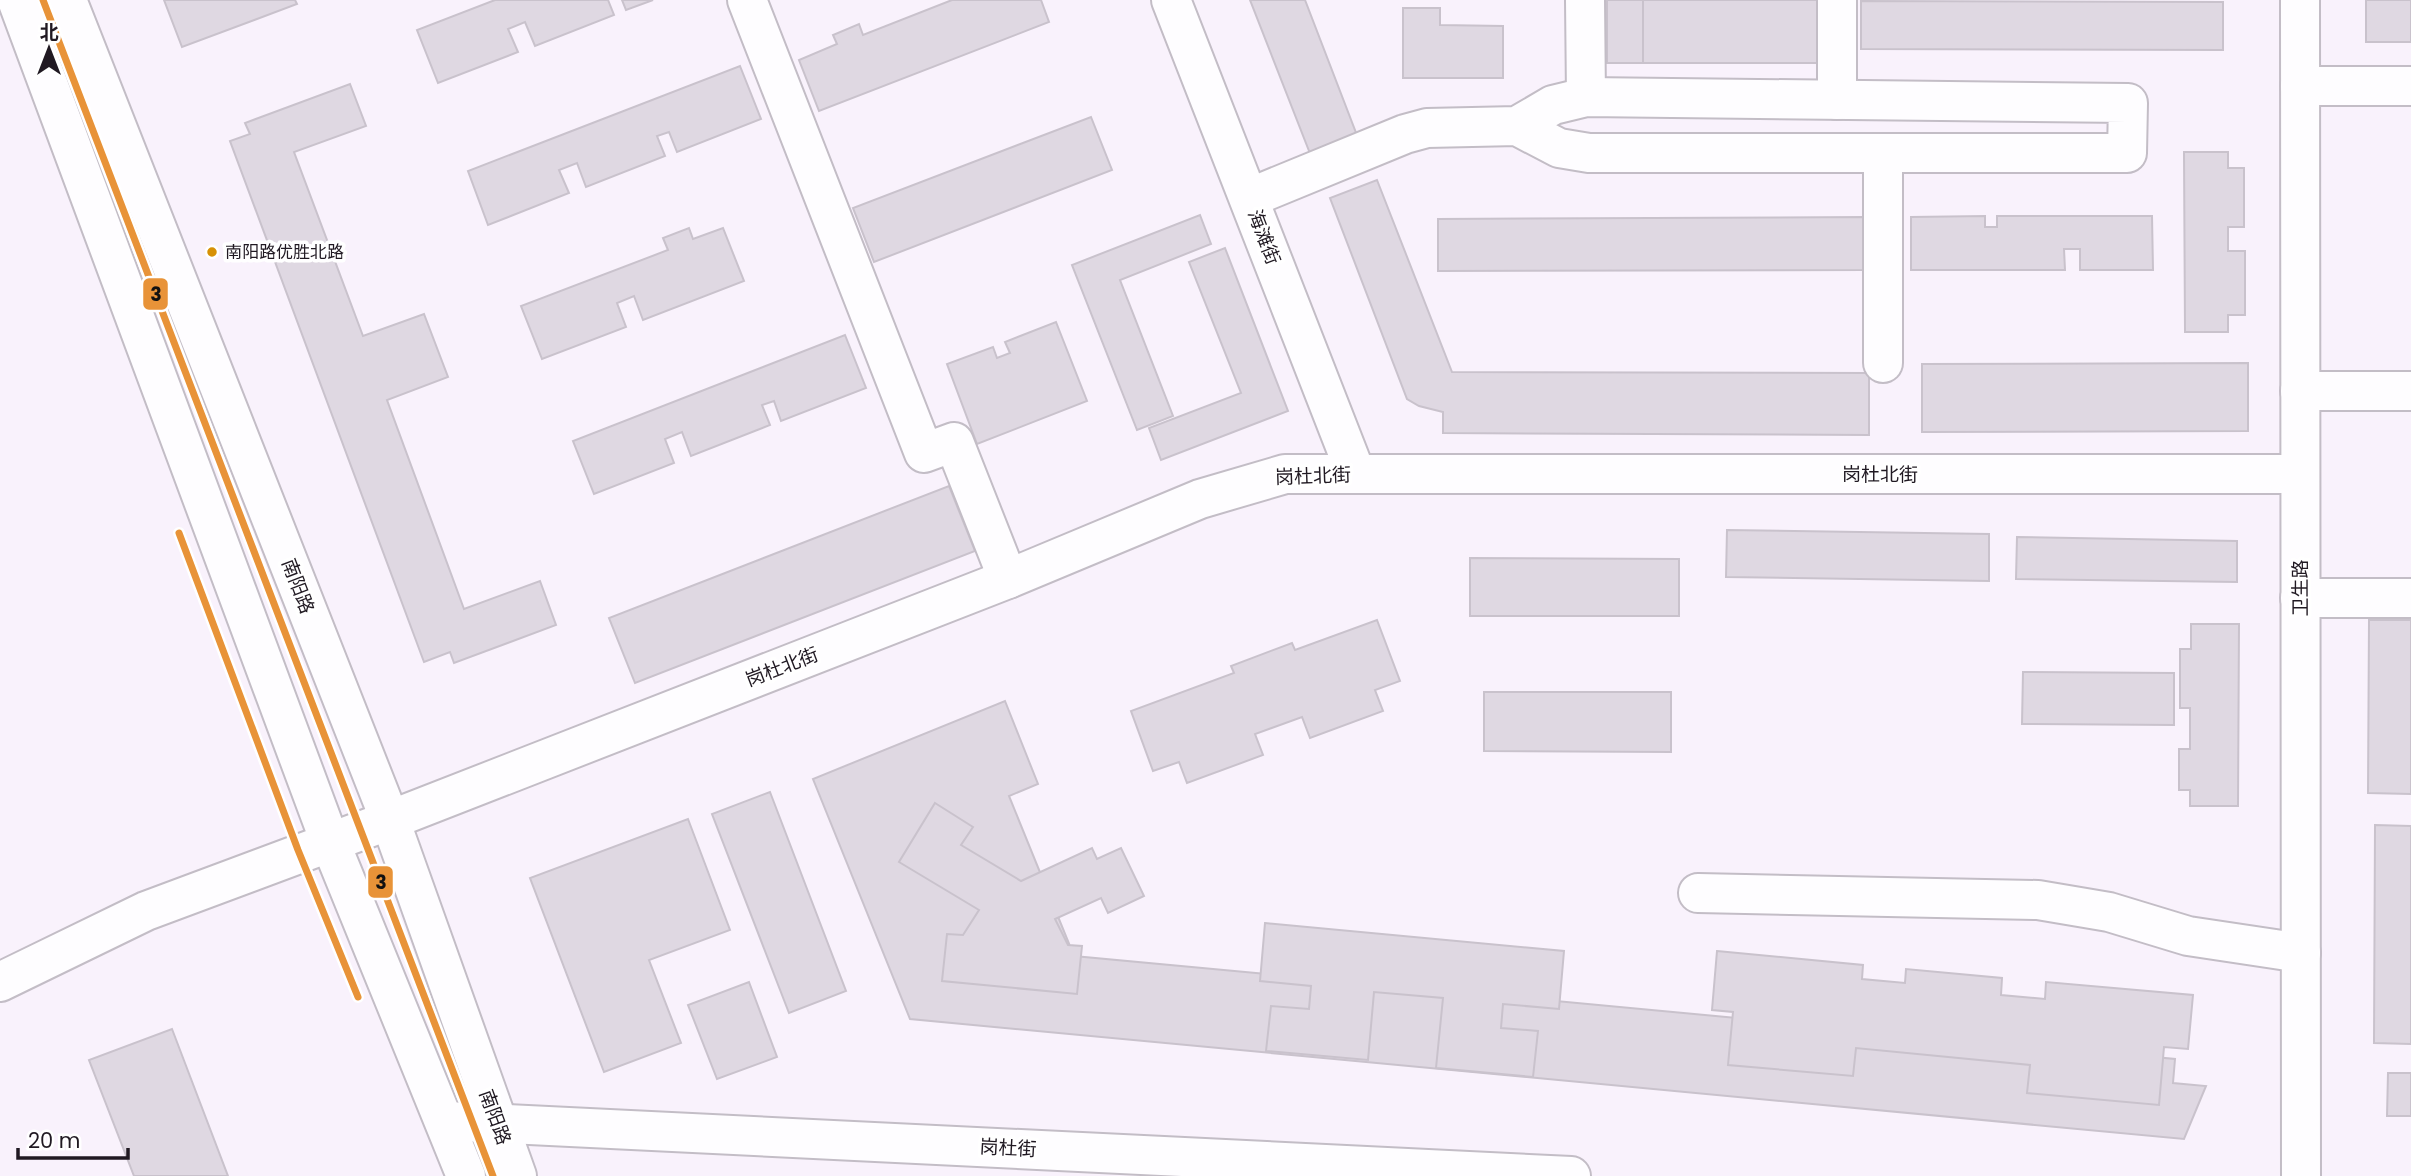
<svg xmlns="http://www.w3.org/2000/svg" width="2411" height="1176" font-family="Poppins,'Noto Sans SC',sans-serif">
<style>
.building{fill:#dfd8e2;stroke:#c9c2cc;stroke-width:2}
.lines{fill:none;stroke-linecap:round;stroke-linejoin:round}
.minor-casing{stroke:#c3bdc6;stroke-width:42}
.major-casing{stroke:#c3bdc6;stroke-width:42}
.minor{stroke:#fefdff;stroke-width:38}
.major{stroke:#fefdff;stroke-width:38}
.metro-1-casing{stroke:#fff;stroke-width:12}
.metro-1{stroke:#e89338;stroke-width:7}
.bus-dot{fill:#d79105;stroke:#fff;stroke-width:2.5}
.labels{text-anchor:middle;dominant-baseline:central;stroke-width:7;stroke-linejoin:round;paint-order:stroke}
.bus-label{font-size:17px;fill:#201922;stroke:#fff;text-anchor:start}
.street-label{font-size:19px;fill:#201922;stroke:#fff}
.line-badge{stroke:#fff;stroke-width:2.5}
.pale-badge-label{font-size:19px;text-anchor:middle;font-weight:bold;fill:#111}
</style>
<rect width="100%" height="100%" fill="#f9f2fc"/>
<g class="building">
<polygon points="164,0 295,0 297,4 182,47"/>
<polygon points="495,0 608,0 614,15 535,46 525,22 508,29 518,52 438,83 417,30"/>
<polygon points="622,0 653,0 626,10"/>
<polygon points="952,0 1041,0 1049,22 819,111 799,60 837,44 833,35 859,24 863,35"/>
<polygon points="1250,0 1305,0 1358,138 1311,156"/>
<rect x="1607" y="0" width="36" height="63"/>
<rect x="1643" y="0" width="177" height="63"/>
<rect x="2366" y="0" width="45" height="42"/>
<polygon points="1861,1 2223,2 2223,50 1861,49"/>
<polygon points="1403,8 1440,8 1440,25 1503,26 1503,78 1403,78"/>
<polygon points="740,66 761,119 677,152 669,132 657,136 665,156 586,187 577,163 559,170 569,193 488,225 468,171"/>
<polygon points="350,84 366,126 294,152 363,336 424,314 448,377 387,400 464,609 540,581 556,625 454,663 450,652 424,662 230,141 250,134 245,123"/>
<polygon points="1091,117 1112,170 874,262 853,208"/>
<polygon points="2184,152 2228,152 2228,168 2244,168 2244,227 2228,227 2228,251 2245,251 2245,315 2228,315 2228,332 2185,332"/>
<polygon points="1377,180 1452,372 1869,373 1869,435 1443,433 1443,412 1419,406 1407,399 1330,198"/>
<polygon points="1200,215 1211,244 1120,280 1173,416 1137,430 1072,265"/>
<polygon points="1985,216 1985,227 1997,227 1997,216 2152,216 2153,270 2080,270 2080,249 2064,249 2065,270 1911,270 1911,217"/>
<polygon points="1865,217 1865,270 1438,271 1438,219"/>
<polygon points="689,228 693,239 723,228 744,281 643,320 634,296 617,303 626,327 542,359 521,306 668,250 663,238"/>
<polygon points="1225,248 1288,411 1161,460 1149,428 1241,393 1189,262"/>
<polygon points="1056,322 1087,401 977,444 947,364 993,347 997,358 1010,353 1005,342"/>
<polygon points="845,335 866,388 781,421 774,401 762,405 770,425 691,456 682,432 665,439 674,463 594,494 573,441"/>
<polygon points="2248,363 2248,431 1922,432 1922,364"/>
<polygon points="949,486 975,551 635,683 609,618"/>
<polygon points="1727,530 1989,534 1989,581 1726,577"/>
<polygon points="2017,537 2237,541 2237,582 2016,579"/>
<polygon points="1470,558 1679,559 1679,616 1470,616"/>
<polygon points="1377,620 1400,681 1375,690 1383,711 1310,738 1302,717 1255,734 1263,755 1187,783 1179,762 1153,771 1131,711 1234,673 1231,666 1292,643 1295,650"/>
<polygon points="2369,620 2411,620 2411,794 2368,793"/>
<polygon points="2191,624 2239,624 2238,806 2190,806 2190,790 2179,790 2179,749 2190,749 2190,708 2180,708 2180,649 2191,649"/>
<polygon points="2023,672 2174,673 2174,725 2022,724"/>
<polygon points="1484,692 1671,692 1671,752 1484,751"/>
<polygon points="1005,701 1038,784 1009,796 1074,956 2175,1059 2173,1083 2206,1086 2184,1139 910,1019 813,779"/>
<polygon points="770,792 846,991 789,1013 712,814"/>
<polygon points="935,803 973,827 961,845 1021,881 1092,848 1097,859 1121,848 1144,896 1108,913 1101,898 1055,919 1068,945 1082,946 1077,994 942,981 947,934 963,935 979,910 899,862"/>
<polygon points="688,819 730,930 649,960 681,1043 604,1072 530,878"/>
<polygon points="2375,825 2411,826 2411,1044 2374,1043"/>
<polygon points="1265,923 1564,951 1559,1009 1503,1004 1501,1028 1538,1031 1533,1077 1436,1068 1443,998 1374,992 1368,1060 1266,1051 1271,1006 1309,1009 1311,986 1260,981"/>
<polygon points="1717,951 1863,965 1862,979 1905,983 1906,969 2002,978 2001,995 2045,999 2046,982 2193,995 2188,1049 2164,1047 2159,1105 2027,1093 2030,1065 1856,1048 1853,1076 1728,1065 1733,1012 1712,1010"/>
<polygon points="749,982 777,1057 717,1079 688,1005"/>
<polygon points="172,1029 228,1176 134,1176 89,1060"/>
<polygon points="2388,1073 2411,1073 2411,1116 2387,1116"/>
</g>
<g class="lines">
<g class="minor-casing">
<g id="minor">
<polyline points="747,0 924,453 954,442 1008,579"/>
<polyline points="1171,0 1356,474"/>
<polyline points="1585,0 1586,97"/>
<polyline points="1837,0 1837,100"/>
<polyline points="2300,0 2301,1176"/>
<polyline points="2300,86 2411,86"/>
<polyline points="1883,153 1883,363"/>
<polyline points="1249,198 1405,134 1427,128 1517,126 1559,148 1589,153 2127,153 2128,103 1586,97 1553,105 1517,126"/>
<polyline points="2300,391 2411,391"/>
<polyline points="2300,598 2411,598"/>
<polyline points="1698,893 2038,900 2109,912 2188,936 2301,953"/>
<polyline points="0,982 146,911 390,820 1008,579 1200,499 1285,474 2300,474"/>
<polyline points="445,1121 1571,1176"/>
</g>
</g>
<g class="major-casing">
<g id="major">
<polyline points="17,0 330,842 466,1176"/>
<polyline points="67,0 390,820 517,1176"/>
</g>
</g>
<use href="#minor" class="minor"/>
<use href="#major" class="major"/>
<g class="metro-1-casing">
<g id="metro-1">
<polyline points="43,0 493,1176"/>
<polyline points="179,533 298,850 358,997"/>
</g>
</g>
<use href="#metro-1" class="metro-1"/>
</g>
<circle class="bus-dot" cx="212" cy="252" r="6"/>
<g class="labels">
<g class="bus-label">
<text x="225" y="252">南阳路优胜北路</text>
</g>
<g class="street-label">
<text transform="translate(1264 237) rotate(69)">海滩街</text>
<text x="1880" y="474">岗杜北街</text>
<text transform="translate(1313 476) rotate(-2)">岗杜北街</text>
<text transform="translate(298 586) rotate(69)">南阳路</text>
<text transform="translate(2300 588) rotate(-90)">卫生路</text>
<text transform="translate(782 667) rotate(-21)">岗杜北街</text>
<text transform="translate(495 1117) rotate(70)">南阳路</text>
<text transform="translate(1008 1148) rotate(3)">岗杜街</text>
</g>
</g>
<g class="line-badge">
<rect x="142" y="277" width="27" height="34" rx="7" fill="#e89338"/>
<rect x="367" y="865" width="27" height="34" rx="7" fill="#e89338"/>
</g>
<g class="pale-badge-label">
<text x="156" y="301">3</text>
<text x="381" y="889">3</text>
</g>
<g transform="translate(49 49)" stroke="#ffffff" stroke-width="5" paint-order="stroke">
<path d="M0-5L12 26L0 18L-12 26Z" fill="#201922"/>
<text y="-10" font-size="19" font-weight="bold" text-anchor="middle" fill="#201922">北</text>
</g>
<path d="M18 1148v10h110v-10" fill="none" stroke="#201922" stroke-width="3.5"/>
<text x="28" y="1148" font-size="21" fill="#201922" stroke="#ffffff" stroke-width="5" paint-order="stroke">20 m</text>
</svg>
